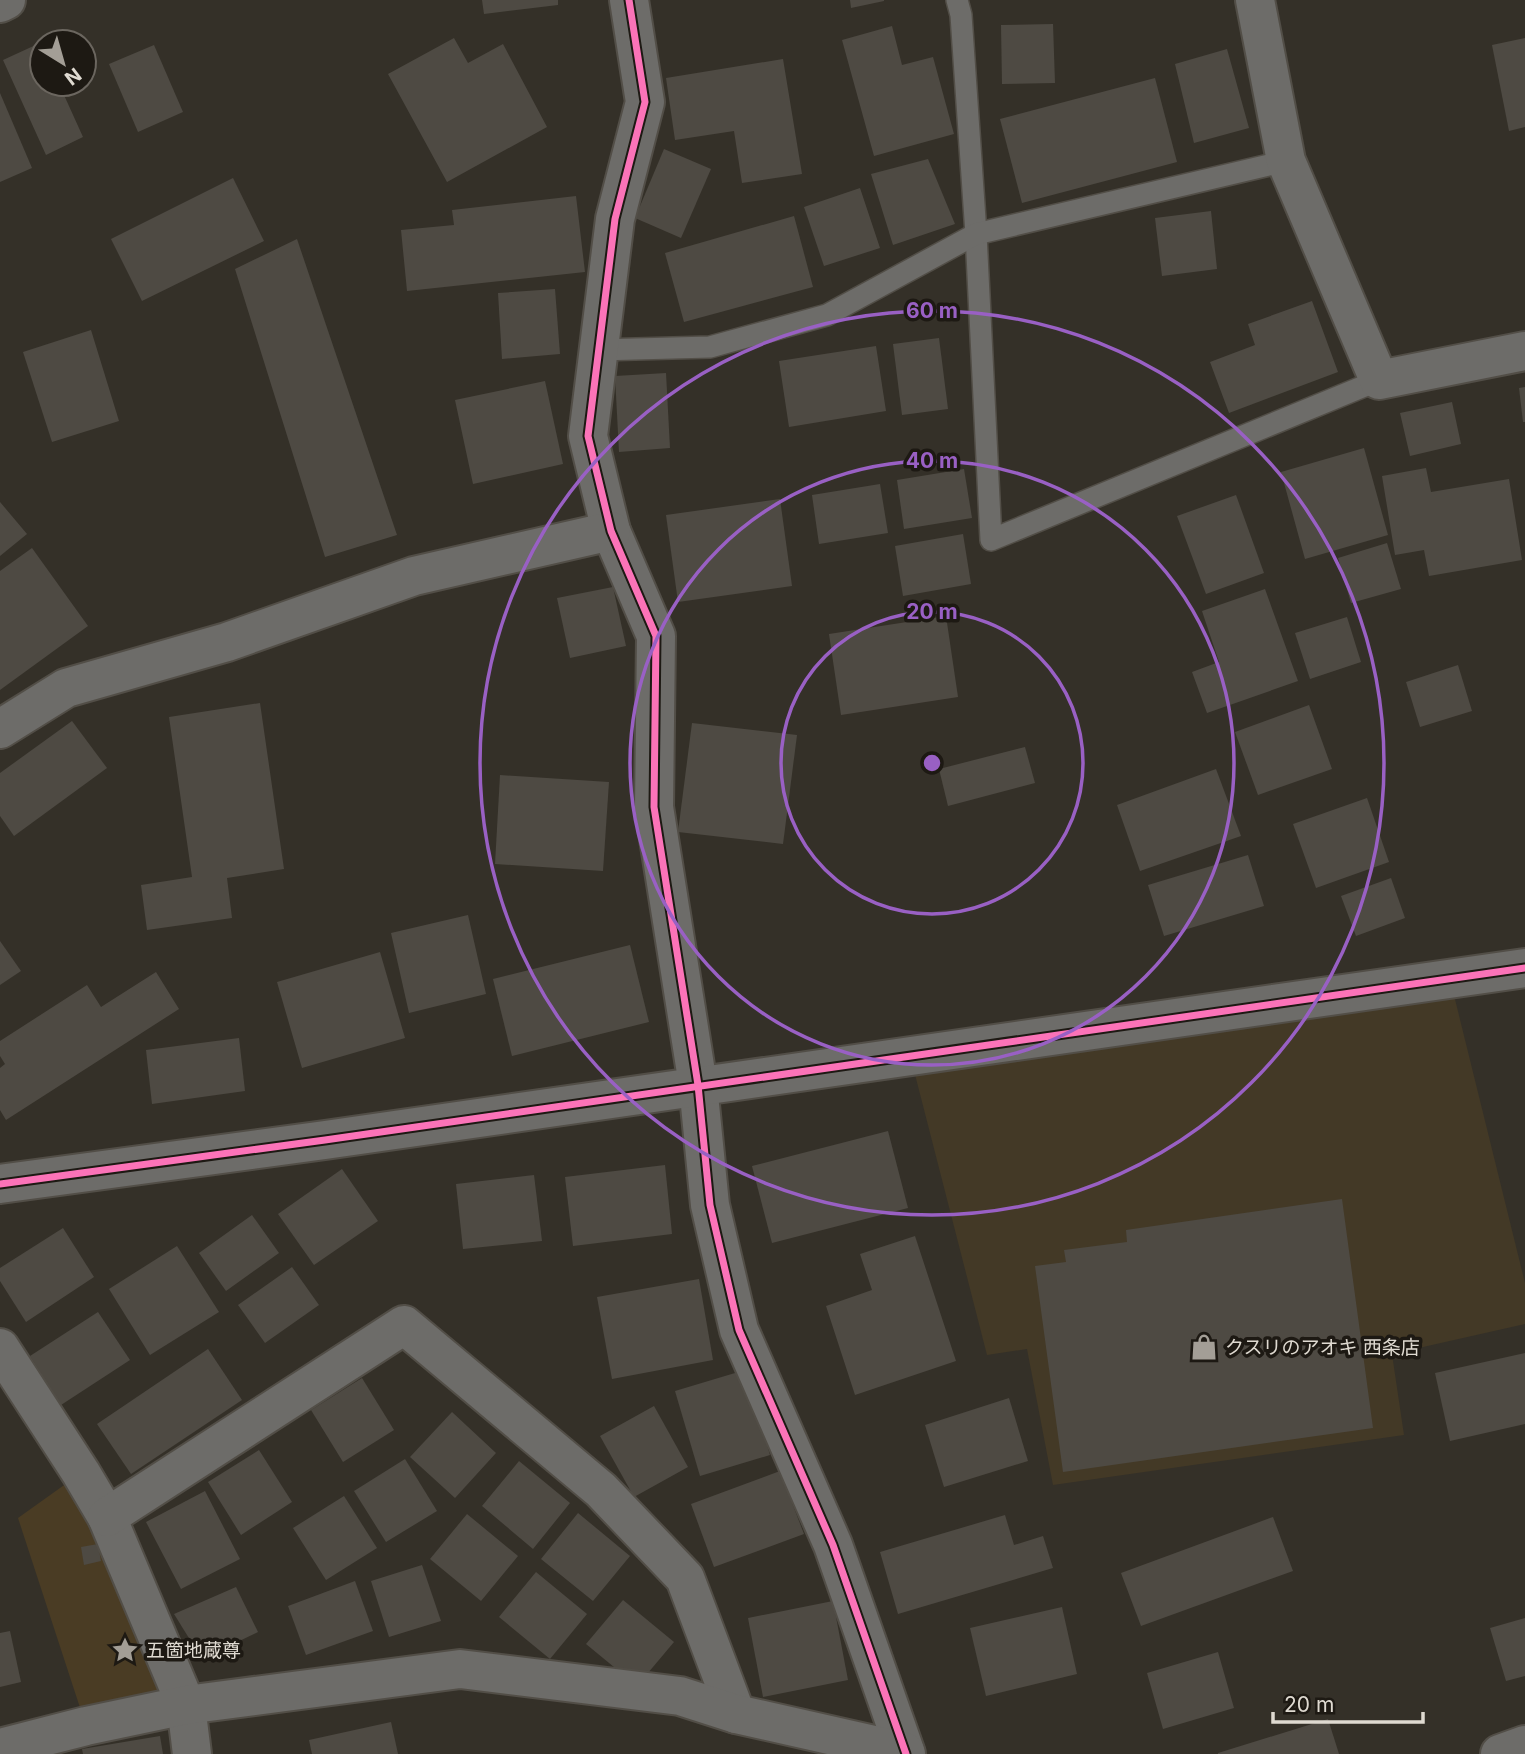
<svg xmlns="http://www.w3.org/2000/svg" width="1525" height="1754" font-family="Inter,'Noto Sans JP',sans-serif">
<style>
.built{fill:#433926}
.green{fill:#4a3c24}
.building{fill:#4e4a43}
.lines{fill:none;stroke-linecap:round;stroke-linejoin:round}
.service-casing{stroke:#524e47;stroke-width:24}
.minor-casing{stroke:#524e47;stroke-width:42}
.tertiary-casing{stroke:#524e47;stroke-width:42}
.service{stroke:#6d6c69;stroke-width:21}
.minor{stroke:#6d6c69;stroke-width:38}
.tertiary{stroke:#6d6c69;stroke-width:38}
.cycleway-casing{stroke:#1d1913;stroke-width:11}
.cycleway{stroke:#fb73b8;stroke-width:7}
.ring{fill:none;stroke:#9960c4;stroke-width:3.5}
.labels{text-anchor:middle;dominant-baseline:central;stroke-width:7;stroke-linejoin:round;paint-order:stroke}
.poi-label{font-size:19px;fill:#dfdad1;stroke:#1d1913;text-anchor:start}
.centre{fill:#9960c4;stroke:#1d1913;stroke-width:3.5}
.ring-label{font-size:21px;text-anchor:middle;font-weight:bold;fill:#9960c4;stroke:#1d1913;stroke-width:7;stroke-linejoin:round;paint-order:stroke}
</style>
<rect width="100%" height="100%" fill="#343028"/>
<polygon class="built" points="1450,979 1525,1283 1525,1324 1392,1354 1404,1435 1053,1485 1027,1349 987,1355 910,1055"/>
<polygon class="green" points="81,1473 186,1705 86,1726 18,1518"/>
<g class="building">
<polygon points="482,0 558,0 558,5 484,14"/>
<polygon points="850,0 884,0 884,1 851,8"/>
<polygon points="1053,24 1055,83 1002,84 1001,25"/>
<polygon points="892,26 902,65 933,57 954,134 874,156 842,40"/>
<polygon points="454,38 468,63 503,44 547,127 447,182 388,74"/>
<polygon points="1525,38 1525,127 1509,131 1492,45"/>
<polygon points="40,43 42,84 59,84 83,137 46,155 3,60"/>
<polygon points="154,45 183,112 138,132 109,64"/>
<polygon points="1227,49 1249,128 1194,143 1175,64"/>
<polygon points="783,59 802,174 742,183 734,131 675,140 666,78"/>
<polygon points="1155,78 1177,162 1022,203 1000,119"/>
<polygon points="0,93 32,168 0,182"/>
<polygon points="664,149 711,169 681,238 635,218"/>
<polygon points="928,159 955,224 893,245 871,174"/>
<polygon points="233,178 264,241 142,301 111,239"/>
<polygon points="860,188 880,248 824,266 804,207"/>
<polygon points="576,196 585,272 407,291 401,230 454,225 452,210"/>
<polygon points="1211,211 1217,269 1162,276 1155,218"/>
<polygon points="794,216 813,287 684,322 665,253"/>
<polygon points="297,239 397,535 325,557 235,269"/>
<polygon points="555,289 560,354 502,359 498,293"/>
<polygon points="1312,301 1338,372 1229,413 1210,362 1255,345 1248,324"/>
<polygon points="91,330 119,421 52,442 23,352"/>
<polygon points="939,338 948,409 902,415 893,344"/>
<polygon points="876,346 886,411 789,427 779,361"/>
<polygon points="666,373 670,448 619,452 615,376"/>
<polygon points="545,381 563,464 473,484 455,400"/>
<polygon points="1525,387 1525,422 1523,422 1519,388"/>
<polygon points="1452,402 1461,444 1410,456 1400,413"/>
<polygon points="1364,448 1388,535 1305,559 1281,472"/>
<polygon points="1426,468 1431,492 1509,479 1522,560 1429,576 1424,550 1395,555 1382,476"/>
<polygon points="964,469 972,518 904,529 897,480"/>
<polygon points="880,484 888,533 819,544 812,495"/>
<polygon points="1236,495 1264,573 1206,594 1177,516"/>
<polygon points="780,499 792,586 678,602 666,515"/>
<polygon points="0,502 27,534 0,556"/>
<polygon points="963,534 971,584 903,596 895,546"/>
<polygon points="1387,543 1401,589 1351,603 1338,558"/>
<polygon points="32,548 88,626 0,690 0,571"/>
<polygon points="613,587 626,646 570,658 557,598"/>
<polygon points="1265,589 1298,681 1207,713 1192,672 1219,662 1202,611"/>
<polygon points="946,616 958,697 841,715 829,634"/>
<polygon points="1347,617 1361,662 1310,679 1295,633"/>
<polygon points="1458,665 1472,711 1420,727 1406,682"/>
<polygon points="260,703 284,869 227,878 232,918 147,930 141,885 192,877 169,717"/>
<polygon points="1309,705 1332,769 1258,795 1235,732"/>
<polygon points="72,721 107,768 14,836 0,816 0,773"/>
<polygon points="692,723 797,735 783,844 678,832"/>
<polygon points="1025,747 1035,783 948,806 939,769"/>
<polygon points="1216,769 1241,836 1140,871 1117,805"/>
<polygon points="500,775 609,782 603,871 495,864"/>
<polygon points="1367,798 1389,862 1316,888 1293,824"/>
<polygon points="1248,855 1264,906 1164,936 1148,885"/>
<polygon points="1391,878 1405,918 1356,936 1341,896"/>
<polygon points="468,915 486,994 409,1013 391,933"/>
<polygon points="0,941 21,971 0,985"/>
<polygon points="630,945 649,1022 512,1056 493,979"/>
<polygon points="380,952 405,1038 302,1068 277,982"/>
<polygon points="156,972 179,1009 6,1120 0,1110 0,1068 5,1064 0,1056 0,1041 87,985 101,1007"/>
<polygon points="239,1038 245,1091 152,1104 146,1050"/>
<polygon points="888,1131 908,1208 772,1243 752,1166"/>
<polygon points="665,1165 672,1234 573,1246 565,1177"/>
<polygon points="342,1169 378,1221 314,1265 278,1214"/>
<polygon points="534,1175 542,1241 463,1249 456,1184"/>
<polygon points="1342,1199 1373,1428 1063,1472 1035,1266 1066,1262 1064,1250 1127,1242 1126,1230"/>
<polygon points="252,1215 279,1253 226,1291 199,1253"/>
<polygon points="63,1228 94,1277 26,1322 0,1281 0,1268"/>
<polygon points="915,1236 956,1361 855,1395 826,1306 872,1290 860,1254"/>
<polygon points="177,1246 219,1312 150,1355 109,1289"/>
<polygon points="292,1267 319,1305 265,1343 238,1305"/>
<polygon points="699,1279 713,1360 612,1379 597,1297"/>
<polygon points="98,1312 130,1360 61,1405 30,1356"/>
<polygon points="208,1349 242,1400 131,1474 97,1424"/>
<polygon points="1525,1353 1525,1424 1450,1441 1435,1373"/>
<polygon points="745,1370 770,1455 700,1476 675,1391"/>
<polygon points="362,1378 394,1430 343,1462 311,1410"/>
<polygon points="1009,1398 1028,1461 944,1487 925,1425"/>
<polygon points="654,1406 688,1467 634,1497 600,1436"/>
<polygon points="452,1412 496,1453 455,1498 410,1457"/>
<polygon points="259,1450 292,1502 241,1535 208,1482"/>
<polygon points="405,1459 437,1511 386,1542 354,1491"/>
<polygon points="519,1461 570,1503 533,1549 482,1506"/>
<polygon points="780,1471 804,1534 714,1567 691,1504"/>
<polygon points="205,1491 240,1559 181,1589 146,1522"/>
<polygon points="344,1496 377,1548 326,1580 293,1528"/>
<polygon points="578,1513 630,1556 593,1601 541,1559"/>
<polygon points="467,1514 518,1556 481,1601 430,1559"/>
<polygon points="1005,1515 1014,1545 1043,1536 1053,1568 898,1614 880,1552"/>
<polygon points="1273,1517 1293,1571 1141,1626 1121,1573"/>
<polygon points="98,1544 101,1561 84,1565 81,1547"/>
<polygon points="422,1565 441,1621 389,1637 371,1581"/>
<polygon points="536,1572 587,1614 550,1659 499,1617"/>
<polygon points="355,1581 373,1631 306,1655 288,1606"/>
<polygon points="236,1587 258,1632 202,1659 174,1614"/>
<polygon points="623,1600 674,1642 637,1686 586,1644"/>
<polygon points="833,1601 848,1680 763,1697 748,1618"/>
<polygon points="1062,1607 1077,1674 986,1696 970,1628"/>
<polygon points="1525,1618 1525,1676 1506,1681 1490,1628"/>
<polygon points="10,1631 21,1682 0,1687 0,1633"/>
<polygon points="1218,1652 1234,1708 1163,1729 1147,1673"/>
<polygon points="1328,1719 1339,1754 1218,1754 1218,1753"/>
<polygon points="391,1722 398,1754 312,1754 309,1740"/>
<polygon points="160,1736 163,1754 83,1754 82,1749"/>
</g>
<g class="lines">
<g class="service-casing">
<g id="service">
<polyline points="957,0 961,15 976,234 991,540 1379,380"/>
<polyline points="598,350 710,347 827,315 976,234 1286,161"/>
</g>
</g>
<g class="minor-casing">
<g id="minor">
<polyline points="629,0 645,102 615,219 588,436 611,531 656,636 654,807 698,1085 710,1205 739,1330 833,1545 906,1754"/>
<polyline points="1255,0 1286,161 1379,380 1525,351"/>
<polyline points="0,3 6,0"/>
<polyline points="0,729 66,688 227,642 414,576 611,531"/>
<polyline points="0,1348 81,1473 107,1517 186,1705 192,1754"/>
<polyline points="107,1517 404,1325 601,1490 685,1578 736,1714"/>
<polyline points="0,1748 86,1726 186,1705 460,1669 680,1696 736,1714 905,1752"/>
<polyline points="1500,1754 1525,1745"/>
</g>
</g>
<g class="tertiary-casing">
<polyline id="tertiary" points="0,1184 325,1140 1525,968"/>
</g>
<use href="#service" class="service"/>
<use href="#minor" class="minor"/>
<use href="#tertiary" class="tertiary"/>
<g class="cycleway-casing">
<g id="cycleway">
<polyline points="629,0 645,102 615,219 588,436 611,531 656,636 654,807 698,1085 710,1205 739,1330 833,1545 906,1754"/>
<polyline points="0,1184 325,1140 1525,968"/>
</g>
</g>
<use href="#cycleway" class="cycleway"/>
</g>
<g class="ring">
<circle cx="932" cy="763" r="151"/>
<circle cx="932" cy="763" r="302"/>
<circle cx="932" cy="763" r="452"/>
</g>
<defs>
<g id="shop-bare" transform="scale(2.1)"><path d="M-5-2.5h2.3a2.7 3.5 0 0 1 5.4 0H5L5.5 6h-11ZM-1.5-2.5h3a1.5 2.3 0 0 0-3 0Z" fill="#a39e96" stroke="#1d1913" stroke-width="2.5" paint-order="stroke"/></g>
<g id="sight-bare" transform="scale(2.1)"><path d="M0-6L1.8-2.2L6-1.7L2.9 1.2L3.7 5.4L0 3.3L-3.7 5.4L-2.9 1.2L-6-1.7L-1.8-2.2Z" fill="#a39e96" stroke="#1d1913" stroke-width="2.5" paint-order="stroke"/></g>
</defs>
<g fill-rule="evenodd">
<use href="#shop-bare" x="1204" y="1347"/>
<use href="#sight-bare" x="125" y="1650"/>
</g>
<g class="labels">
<g class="poi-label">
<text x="1225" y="1347">クスリのアオキ 西条店</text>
<text x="146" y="1650">五箇地蔵尊</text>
</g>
</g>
<circle cx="932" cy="763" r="10" class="centre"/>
<g class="ring-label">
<text x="932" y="318">60 m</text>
<text x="932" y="468">40 m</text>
<text x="932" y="619">20 m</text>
</g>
<g transform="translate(63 63) rotate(143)"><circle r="33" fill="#1d1913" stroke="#6b665f" stroke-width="2"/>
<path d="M0-5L12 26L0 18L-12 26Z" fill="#a39e96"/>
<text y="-10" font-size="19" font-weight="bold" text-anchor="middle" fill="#dfdad1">N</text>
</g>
<path d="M1273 1712v10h150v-10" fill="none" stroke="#dfdad1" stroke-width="3.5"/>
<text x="1284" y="1712" font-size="21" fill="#dfdad1" stroke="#1d1913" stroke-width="5" paint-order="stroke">20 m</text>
</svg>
